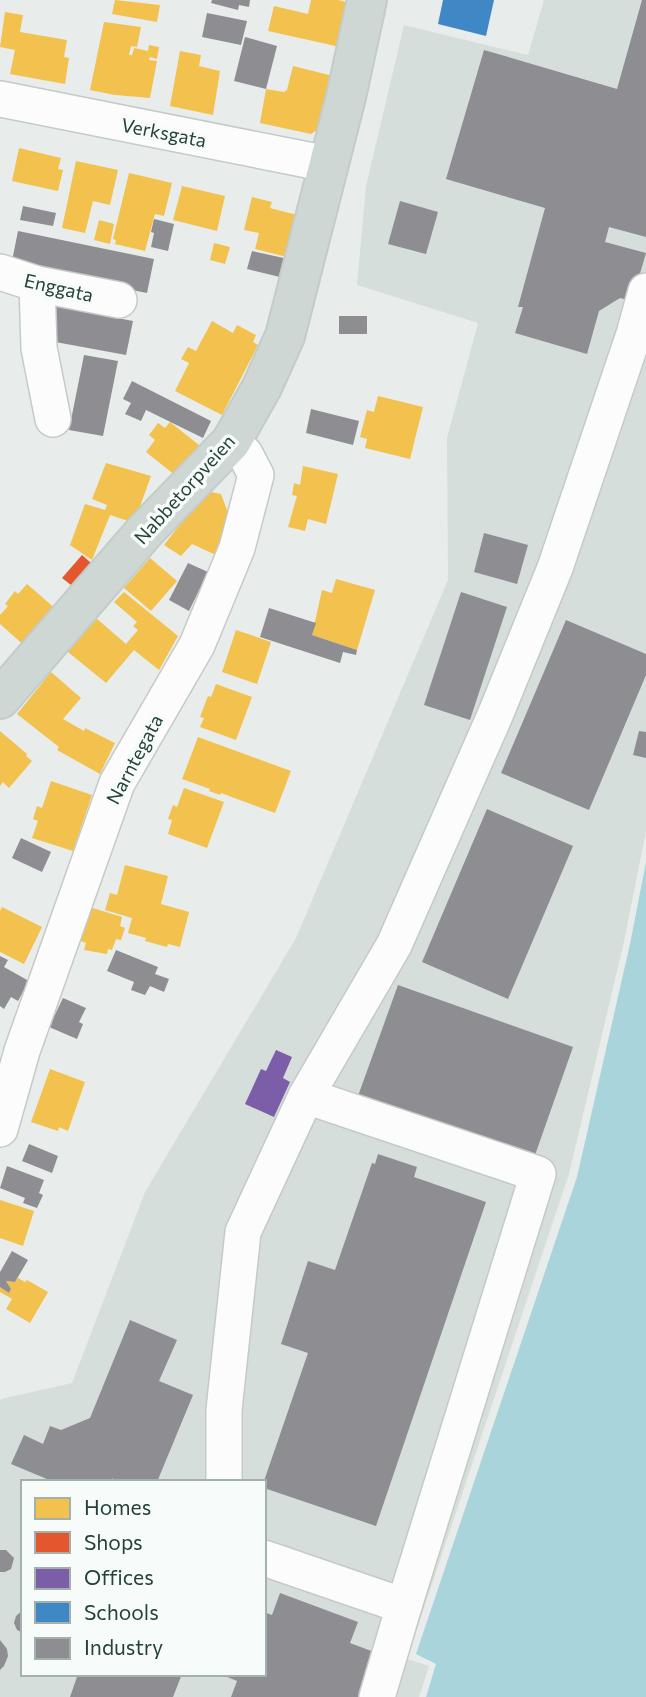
<svg xmlns="http://www.w3.org/2000/svg" width="646" height="1697" font-family="Commissioner,sans-serif">
<style>
.built{fill:#d6dedb;fill-rule:evenodd}
.water{fill:#a9d4db}
.homes{fill:#f2c14e}
.shops{fill:#e4572e}
.offices{fill:#7b5ea7}
.schools{fill:#3f88c5}
.industry{fill:#8d8d92}
.lines{fill:none;stroke-linecap:round;stroke-linejoin:round}
.minor-casing{stroke:#c5cac8;stroke-width:38}
.major-casing{stroke:#c3ccc9;stroke-width:42}
.minor{stroke:#fcfcfc;stroke-width:35}
.major{stroke:#cfd7d5;stroke-width:38}
.labels{text-anchor:middle;dominant-baseline:central;stroke-width:7;stroke-linejoin:round;paint-order:stroke}
.street-label{font-size:19px;fill:#24423a;stroke:#f7fbf9}
</style>
<rect width="100%" height="100%" fill="#e8edeb"/>
<path class="built" d="M544 0H646V831L623 946 569 1174 407 1659 429 1666 419 1697H0V1402L1 1399 72 1383 145 1192 296 938 448 580 447 438 478 323 357 285 366 186 404 25 528 55ZM23 1482H264V1674H23Z"/>
<polygon class="water" points="646,862 646,1697 426,1697 436,1664 416,1654 577,1177 630,944"/>
<g class="homes">
<polygon points="115,0 160,5 157,22 112,14"/>
<polygon points="311,0 338,0 350,3 340,47 268,31 274,6 308,14"/>
<polygon points="5,12 23,15 20,32 67,40 64,57 69,58 65,84 10,74 15,50 0,47"/>
<polygon points="104,22 141,27 137,47 131,46 129,55 132,55 134,48 148,51 149,45 159,47 157,59 150,57 149,60 157,61 150,98 115,95 90,90"/>
<polygon points="180,51 201,55 199,66 220,71 213,115 170,106"/>
<polygon points="293,66 333,76 323,126 311,134 260,123 266,89 284,92 287,90"/>
<polygon points="19,148 61,158 58,169 63,170 58,191 12,181"/>
<polygon points="76,161 118,170 110,205 93,201 85,233 62,228"/>
<polygon points="129,173 172,183 164,216 155,214 145,251 115,244 116,240 113,239"/>
<polygon points="182,186 225,196 217,231 173,220"/>
<polygon points="252,197 272,202 270,208 301,216 291,258 255,249 259,233 244,230"/>
<polygon points="99,220 114,224 110,244 94,240"/>
<polygon points="214,243 230,247 225,264 210,260"/>
<polygon points="212,321 233,333 237,325 256,335 253,342 258,345 222,415 175,391 189,363 181,359 188,347 196,351"/>
<polygon points="378,396 423,407 410,459 365,448 367,439 360,437 367,410 374,412"/>
<polygon points="170,422 199,445 176,476 146,452 155,440 149,435 158,423 165,428"/>
<polygon points="106,463 151,476 134,523 110,515 92,560 70,545 85,504 105,510 107,505 92,499"/>
<polygon points="303,466 338,474 326,524 308,519 305,531 288,527 297,496 292,495 294,483 300,485"/>
<polygon points="206,491 221,494 232,523 218,556 192,544 181,556 164,545"/>
<polygon points="150,558 177,581 151,611 124,588"/>
<polygon points="336,579 375,590 357,650 312,635 322,590 332,593"/>
<polygon points="27,584 58,611 26,647 0,624 0,615 8,606 5,604 15,591 18,594"/>
<polygon points="124,592 178,636 159,670 134,650 106,683 68,652 96,618 126,644 138,630 133,626 137,622 114,602"/>
<polygon points="236,630 271,642 257,684 222,672"/>
<polygon points="51,672 81,698 63,719 84,731 85,728 115,743 100,774 57,750 59,747 17,714"/>
<polygon points="216,684 252,697 236,740 200,727 204,718 200,717 208,696 211,697"/>
<polygon points="0,731 27,754 26,756 32,761 9,788 3,782 0,786"/>
<polygon points="198,737 291,771 275,813 221,793 220,795 209,791 210,789 182,779"/>
<polygon points="51,781 92,795 73,851 32,838 38,821 33,819 37,806 42,808"/>
<polygon points="184,788 224,802 207,848 168,834 172,820 168,819 173,805 177,807"/>
<polygon points="125,865 168,876 161,904 189,912 180,947 168,944 167,947 145,941 146,938 128,933 132,918 105,910 110,893 117,895"/>
<polygon points="83,905 122,917 120,926 125,928 121,940 116,939 112,950 108,949 107,954 84,950 86,943 73,938"/>
<polygon points="2,907 42,927 24,964 0,952 0,911"/>
<polygon points="50,1069 85,1082 68,1131 59,1127 58,1131 31,1122"/>
<polygon points="0,1200 34,1211 23,1246 0,1238"/>
<polygon points="18,1278 25,1282 27,1280 48,1292 30,1323 6,1309 12,1299 0,1292 0,1287 9,1293 11,1289 6,1281 15,1282"/>
</g>
<polygon class="shops" points="82,555 91,563 71,585 62,578"/>
<polygon class="offices" points="276,1050 292,1057 283,1078 290,1082 274,1117 245,1104 261,1069 266,1071"/>
<polygon class="schools" points="443,0 494,0 486,36 438,24"/>
<g class="industry">
<polygon points="212,0 250,0 249,7 239,5 238,10 211,3"/>
<polygon points="642,0 646,0 646,237 609,227 605,242 646,253 632,301 620,298 599,311 587,354 515,333 523,307 518,307 545,208 446,179 484,50 617,89"/>
<polygon points="207,13 247,21 241,45 202,37"/>
<polygon points="245,37 277,46 266,89 234,81"/>
<polygon points="400,201 438,212 426,254 388,244"/>
<polygon points="23,206 56,213 53,226 20,220"/>
<polygon points="154,219 174,224 168,251 151,247 154,233 151,232"/>
<polygon points="18,231 154,259 147,293 11,266"/>
<polygon points="252,251 288,259 284,278 247,269"/>
<polygon points="56,306 133,321 126,355 50,341"/>
<rect x="339" y="316" width="28" height="18"/>
<polygon points="84,355 118,361 103,436 69,430"/>
<polygon points="132,381 211,421 203,438 146,410 141,421 125,414 131,403 123,399"/>
<polygon points="311,409 359,421 353,445 306,433"/>
<polygon points="484,533 528,545 517,584 474,572"/>
<polygon points="188,563 208,572 189,611 169,600"/>
<polygon points="461,592 507,607 470,720 424,705"/>
<polygon points="269,608 316,623 312,635 357,650 356,655 343,652 340,663 260,637"/>
<polygon points="566,620 646,654 646,675 589,810 501,773"/>
<polygon points="639,731 646,732 646,758 633,755"/>
<polygon points="487,809 573,846 508,999 422,962"/>
<polygon points="21,838 51,852 42,872 12,858"/>
<polygon points="116,950 158,967 155,974 169,979 164,992 150,986 145,995 131,990 134,982 107,971"/>
<polygon points="0,956 8,960 4,967 29,981 18,1001 11,997 4,1009 0,1006"/>
<polygon points="398,985 573,1047 534,1158 358,1096"/>
<polygon points="63,998 86,1008 79,1022 83,1024 77,1039 49,1027"/>
<polygon points="29,1144 58,1156 52,1173 22,1161"/>
<polygon points="378,1154 417,1167 414,1177 486,1202 376,1526 264,1488 264,1481 308,1353 281,1344 308,1261 335,1270 372,1163 375,1164"/>
<polygon points="7,1166 44,1180 39,1193 43,1195 37,1208 23,1203 25,1198 0,1188"/>
<polygon points="12,1251 28,1260 15,1282 6,1281 11,1289 9,1293 0,1287 0,1272"/>
<polygon points="130,1320 177,1340 159,1381 193,1395 157,1482 117,1482 112,1478 113,1482 54,1482 11,1464 24,1435 43,1444 50,1426 61,1430 90,1418"/>
<polygon points="0,1550 6,1550 14,1558 11,1569 5,1572 0,1572"/>
<polygon points="280,1593 358,1622 350,1643 374,1652 358,1697 231,1697 237,1681 220,1674 264,1674 264,1612 272,1615"/>
<polygon points="23,1610 23,1633 17,1630 14,1623 16,1616"/>
<polygon points="0,1640 7,1649 8,1656 4,1666 0,1670"/>
<polygon points="78,1674 182,1674 173,1697 70,1697"/>
</g>
<g class="lines">
<g class="minor-casing">
<g id="minor">
<polyline points="0,99 328,164"/>
<polyline points="0,272 37,284 119,300"/>
<polyline points="37,284 39,348 53,419"/>
<polyline points="306,1096 538,1174 404,1606"/>
<polyline points="0,1129 22,1051 117,783 197,645 237,548 256,475 245,454 231,442"/>
<polyline points="224,1482 224,1410 243,1232 306,1096 394,945 496,713 555,568 634,334 646,291"/>
<polyline points="264,1558 404,1606 377,1697"/>
</g>
</g>
<g class="major-casing">
<polyline id="major" points="0,699 145,531 231,442 262,387 285,336 346,97 367,0"/>
</g>
<use href="#minor" class="minor"/>
<use href="#major" class="major"/>
</g>
<g class="labels">
<g class="street-label">
<text transform="translate(164 132) rotate(11)">Verksgata</text>
<text transform="translate(59 287) rotate(13)">Enggata</text>
<text transform="translate(184 489) rotate(-48)">Nabbetorpveien</text>
<text transform="translate(134 759) rotate(-62)">Narntegata</text>
</g>
</g>
<rect x="21" y="1480" width="245" height="196" fill="#f7fbf9" stroke="#a3b1ad" stroke-width="2"/>
<rect x="35" y="1498" width="35" height="21" fill="#f2c14e" stroke="#a3b1ad" stroke-width="2"/>
<text x="84" y="1515" font-size="21" fill="#24423a">Homes</text>
<rect x="35" y="1532" width="35" height="21" fill="#e4572e" stroke="#a3b1ad" stroke-width="2"/>
<text x="84" y="1550" font-size="21" fill="#24423a">Shops</text>
<rect x="35" y="1568" width="35" height="21" fill="#7b5ea7" stroke="#a3b1ad" stroke-width="2"/>
<text x="84" y="1585" font-size="21" fill="#24423a">Offices</text>
<rect x="35" y="1602" width="35" height="21" fill="#3f88c5" stroke="#a3b1ad" stroke-width="2"/>
<text x="84" y="1620" font-size="21" fill="#24423a">Schools</text>
<rect x="35" y="1638" width="35" height="21" fill="#8d8d92" stroke="#a3b1ad" stroke-width="2"/>
<text x="84" y="1655" font-size="21" fill="#24423a">Industry</text>
</svg>
